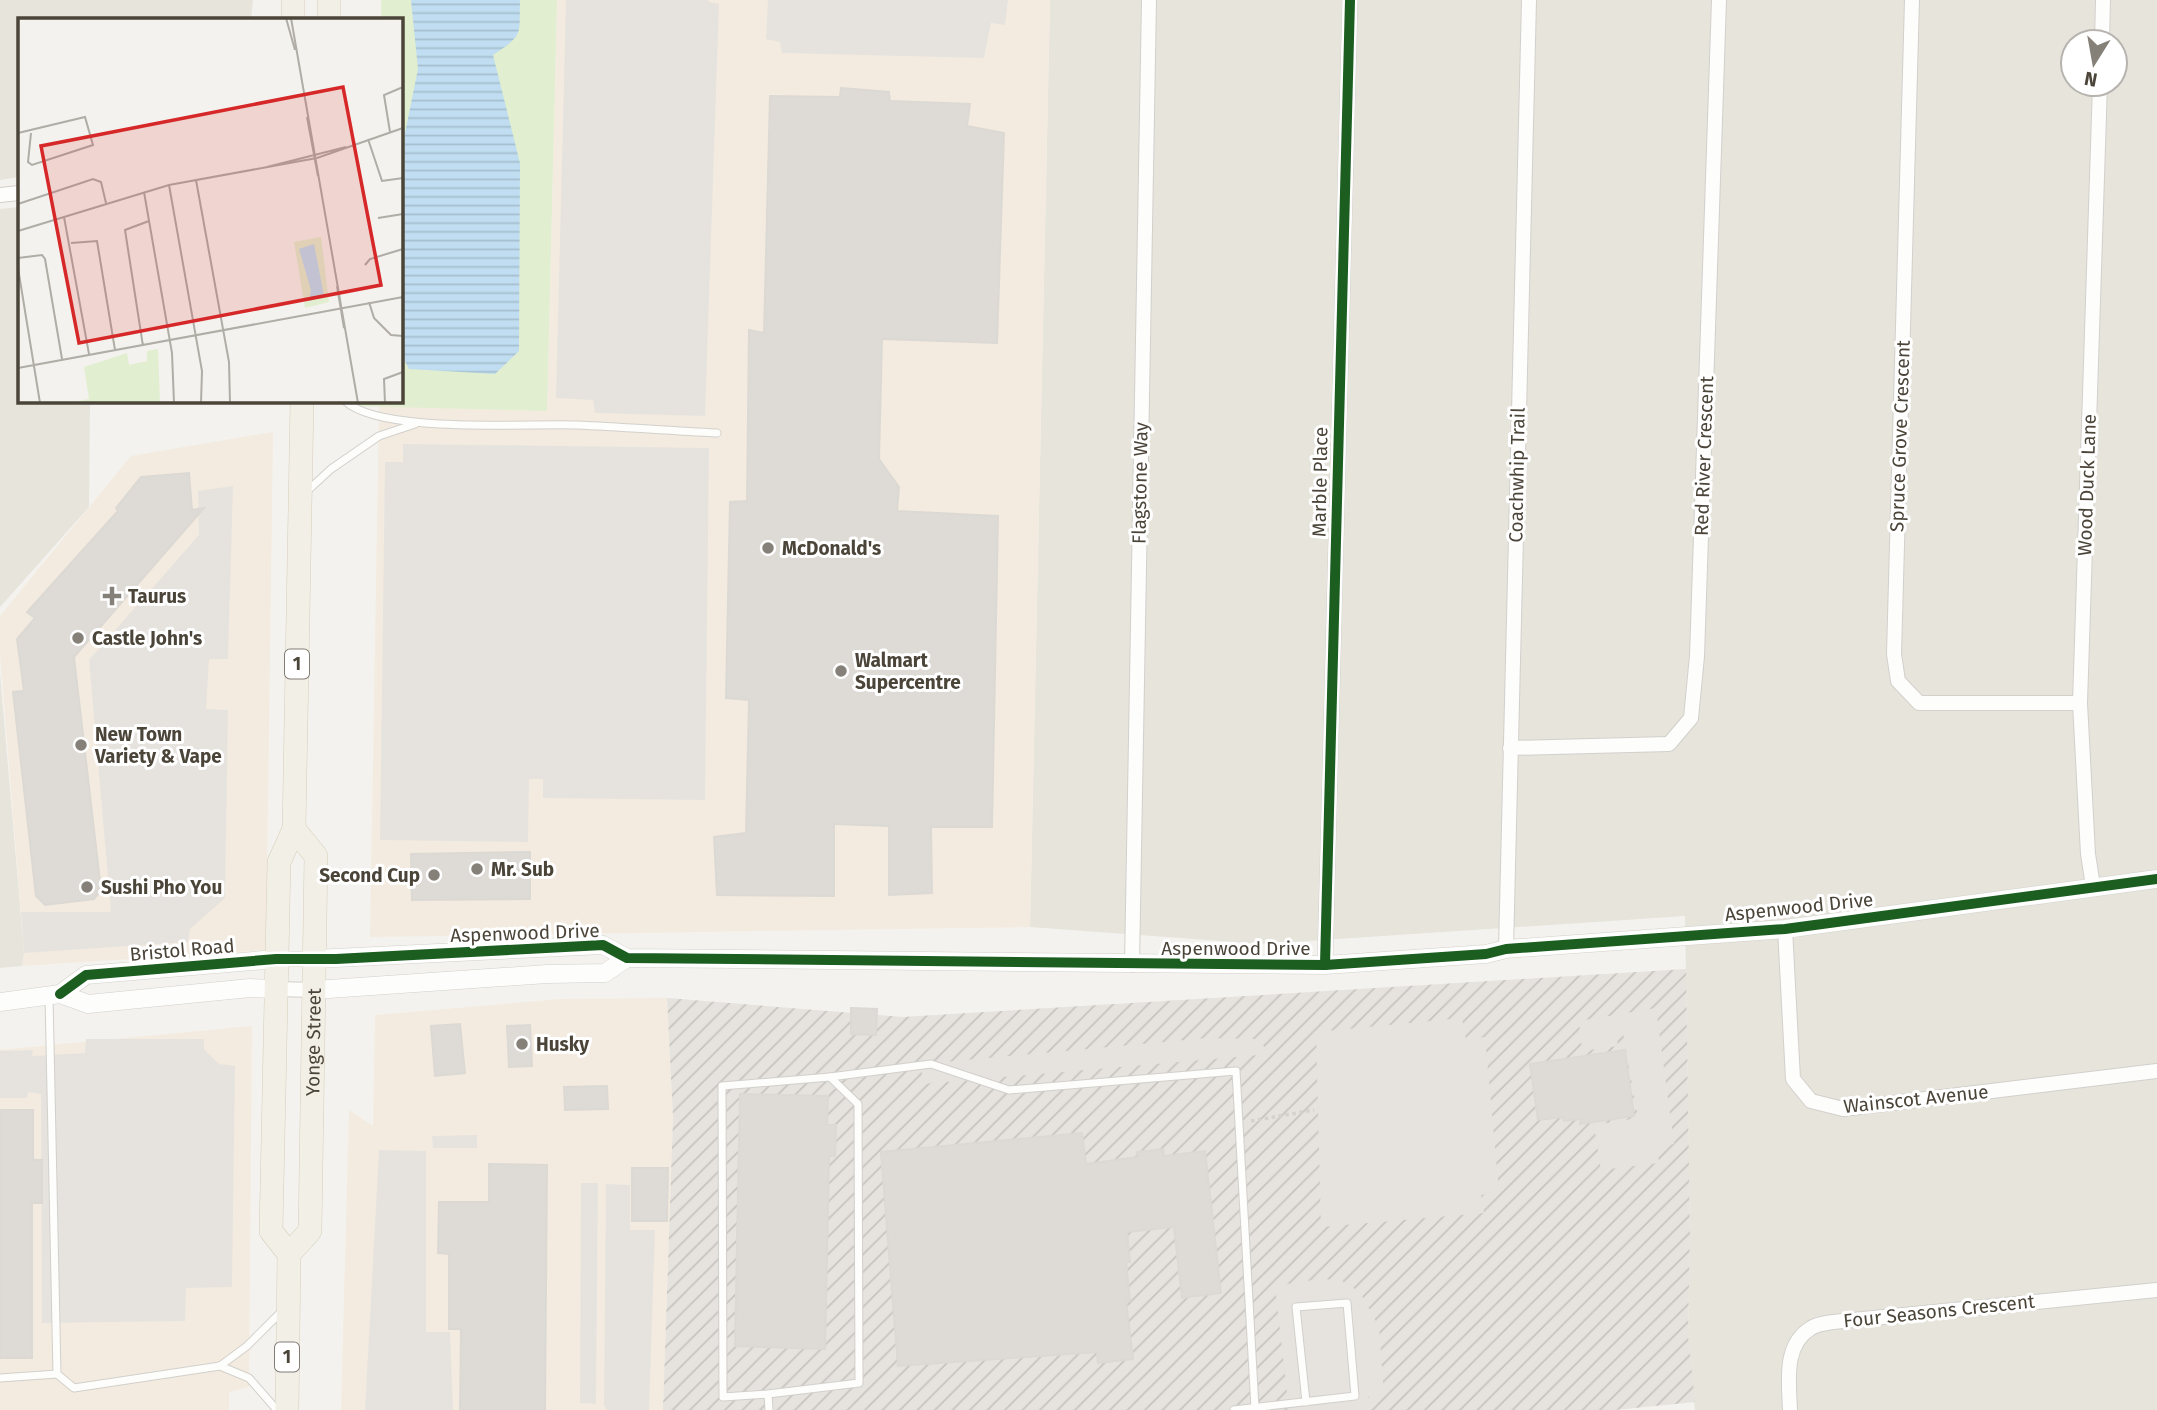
<svg xmlns="http://www.w3.org/2000/svg" width="2157" height="1410" font-family="'Fira Sans',sans-serif">
<style>
.residential{fill:#e7e4dc;fill-rule:evenodd}
.commercial{fill:#f3ebdf}
.industrial{fill:url(#industrial-furrows)}
.grass{fill:#e1eecf}
.parking{fill:#e6e3df}
.water{fill:url(#water-rules)}
.building{fill:#dedbd6;stroke:#dcd9d4;stroke-width:2}
.lines{fill:none;stroke-linecap:round;stroke-linejoin:round}
.service-casing{stroke:#d2d0cb;stroke-width:9}
.minor-casing{stroke:#d2d0cb;stroke-width:16}
.tertiary-casing{stroke:#d2d0cb;stroke-width:19}
.primary-casing{stroke:#d6cebb;stroke-width:24}
.path{stroke:#d3d2cc;stroke-width:3.5;stroke-dasharray:3.5 3.5;stroke-linecap:butt}
.service{stroke:#fdfdfc;stroke-width:7}
.minor{stroke:#fdfdfc;stroke-width:14}
.tertiary{stroke:#fdfdfc;stroke-width:18}
.primary{stroke:#f2efe6;stroke-width:23}
.cycleway-casing{stroke:#fff;stroke-width:15}
.cycleway{stroke:#1b5e20;stroke-width:10}
.poi-dot{fill:#868178;stroke:#fff;stroke-width:2.5}
.labels{text-anchor:middle;dominant-baseline:central;stroke-width:6;stroke-linejoin:round;paint-order:stroke}
.shield{fill:#fff;stroke:#817c74;stroke-width:2}
.shield-label{font-size:18px;font-weight:bold;fill:#4b4439}
.street-label{font-size:19px;fill:#4b4439;stroke:#fff}
.poi-label{font-size:19px;font-weight:bold;fill:#4b4439;stroke:#fff;text-anchor:start}
.inset-road{fill:none;stroke:#b0aca6;stroke-width:2}
.view{fill:#d62828;fill-opacity:0.15;stroke:#d62828;stroke-width:3.5}
.inset-edge{fill:none;stroke:#4b4439;stroke-width:3.5}
</style>
<defs>
<pattern id="industrial-furrows" width="10" height="10" patternUnits="userSpaceOnUse" patternTransform="scale(1.75)"><rect width="10" height="10" fill="#e6e2de"/><path d="M-1 1l2-2M0 10L10 0M9 11l2-2" fill="none" stroke="#c7c3bf"/></pattern>
<pattern id="water-rules" width="6" height="5" patternUnits="userSpaceOnUse" patternTransform="scale(1.75)"><rect width="6" height="5" fill="#c0ddf1"/><path d="M0 2.5h6" fill="none" stroke="#a6bfcf"/></pattern>
</defs>
<rect width="100%" height="100%" fill="#f4f2ee"/>
<g class="residential">
<polygon points="0,0 253,0 251,19 19,19 19,177 0,180"/>
<path d="M1050 0H2157V1410H1695L1688 1335 1690 1236 1685 916 1262 944 1030 927ZM2073 42H2115V84H2073Z"/>
<polygon points="19,207 19,401 90,401 89,507 0,607 0,209"/>
<polygon points="0,673 24,953 22,966 0,968"/>
</g>
<g class="commercial">
<polygon points="557,0 1050,0 1030,927 370,937 379,406 547,411"/>
<polygon points="273,432 266,950 22,966 24,953 0,653 0,616 131,456"/>
<polygon points="667,998 673,1117 663,1410 341,1410 349,1110 373,1126 375,1015 561,999"/>
<polygon points="252,1026 249,1387 229,1392 229,1410 0,1410 0,1050"/>
</g>
<polygon class="industrial" points="1686,969 1690,1236 1688,1335 1695,1402 1615,1410 663,1410 673,1117 667,998 903,1017"/>
<polygon class="grass" points="381,0 557,0 547,411 355,406 357,401 401,401 401,19 381,19"/>
<g class="parking">
<polygon points="566,0 708,0 709,2 719,4 705,416 595,413 593,400 556,398"/>
<polygon points="768,0 1008,0 1005,25 991,23 984,58 782,53 780,42 766,39"/>
<polygon points="403,444 709,448 705,800 543,798 543,779 529,779 528,842 380,840 385,462 403,462"/>
<polygon points="233,486 228,659 209,659 206,709 228,710 225,898 190,929 188,942 24,953 21,912 111,912 89,660 199,535 198,491"/>
<polygon points="1656,1008 1674,1144 1657,1146 1659,1163 1601,1170 1594,1125 1638,1118 1623,1033 1616,1034 1618,1046 1582,1051 1579,1021"/>
<polygon points="1462,1018 1466,1040 1485,1037 1499,1192 1481,1195 1484,1213 1321,1227 1316,1032"/>
<polygon points="1207,1038 1257,1039 1271,1054 922,1084 922,1064"/>
<polygon points="86,1039 204,1039 204,1049 219,1064 235,1066 232,1287 186,1288 185,1321 42,1323 41,1094 28,1092 27,1098 0,1098 0,1051 33,1050 32,1056 85,1053"/>
<polygon points="477,1135 477,1148 433,1148 432,1136"/>
<polygon points="379,1150 426,1151 426,1332 450,1332 453,1410 365,1410"/>
<polygon points="581,1183 598,1183 596,1404 580,1403"/>
<polygon points="606,1184 630,1185 630,1230 655,1230 649,1410 607,1410 604,1405"/>
<polygon points="1319,1279 1340,1280 1360,1292 1379,1327 1384,1395 1368,1397 1366,1410 1289,1410 1275,1286"/>
</g>
<path class="water" d="M411 0H520C519 37 524 34 493 55L520 163 519 351 495 374 409 369 401 354 405 133 418 69Z"/>
<g class="building">
<polygon points="841,88 889,92 890,101 970,104 967,126 1004,133 997,343 882,339 879,459 899,487 897,511 998,516 992,827 931,827 932,893 889,895 889,826 834,824 834,896 717,895 714,837 746,833 749,700 726,698 730,502 747,501 749,330 764,333 770,96 840,97"/>
<polygon points="189,473 192,510 204,508 74,657 101,890 94,899 45,905 36,896 13,692 24,691 17,639 35,618 27,612 118,511 116,508 141,477"/>
<polygon points="530,852 530,899 412,900 411,854"/>
<polygon points="851,1008 877,1009 876,1035 851,1034"/>
<polygon points="460,1024 465,1073 435,1076 431,1026"/>
<polygon points="530,1025 532,1066 509,1067 507,1026"/>
<polygon points="1625,1050 1634,1116 1580,1124 1581,1119 1564,1121 1563,1117 1538,1120 1530,1064"/>
<polygon points="607,1086 608,1109 565,1110 564,1087"/>
<polygon points="740,1094 828,1096 827,1125 836,1125 835,1156 829,1156 825,1349 735,1346"/>
<polygon points="0,1110 33,1110 33,1160 42,1160 42,1203 32,1203 32,1358 0,1358"/>
<polygon points="1082,1133 1086,1164 1138,1157 1137,1152 1163,1149 1164,1156 1205,1151 1221,1293 1182,1298 1174,1227 1127,1232 1130,1262 1126,1262 1130,1301 1126,1301 1133,1359 1098,1363 1097,1352 898,1366 881,1152"/>
<polygon points="489,1164 547,1165 545,1410 460,1410 461,1329 449,1329 449,1254 438,1253 439,1202 489,1202"/>
<polygon points="632,1168 668,1168 667,1221 632,1221"/>
</g>
<g class="lines">
<g class="service-casing">
<g id="service">
<path d="M345 401C380 434 526 423 577 425 624 427 671 431 717 433"/>
<polyline points="305,493 331,469 379,436 415,424"/>
<polyline points="49,996 57,1374 74,1388 220,1366 247,1346 283,1310"/>
<polygon points="830,1077 858,1104 859,1383 768,1394 723,1397 722,1086"/>
<polyline points="830,1077 931,1064 1009,1090 1236,1071 1255,1408"/>
<polyline points="220,1366 249,1378 277,1410"/>
<polyline points="0,1378 57,1374"/>
<polyline points="768,1394 769,1410"/>
<polyline points="1234,1410 1355,1396 1347,1303 1296,1307 1306,1402"/>
</g>
</g>
<g class="minor-casing">
<g id="minor">
<polyline points="1912,0 1894,654 1898,681 1919,703 2080,703"/>
<polyline points="2102,42 2103,0"/>
<polyline points="0,195 19,193"/>
<polyline points="1510,748 1669,744 1691,718 1697,656 1719,0"/>
<polyline points="2093,886 2088,854 2080,703 2100,84"/>
<polyline points="1785,929 1793,1079 1811,1101 1843,1109 2157,1071"/>
<polyline points="1506,949 1529,0"/>
<polyline points="276,959 314,959"/>
<polyline points="1132,965 1149,0"/>
<polyline points="1325,965 1350,0"/>
<polyline points="276,989 314,990"/>
<path d="M1790 1410C1789 1382 1783 1345 1811 1328 1817 1324 1826 1323 1833 1322L2157 1290"/>
</g>
</g>
<g class="tertiary-casing">
<g id="tertiary">
<polyline points="314,959 603,945 627,958 1325,965 1486,954 1506,949 1785,929 2157,879"/>
<polyline points="314,990 547,974 605,973 627,958"/>
<polyline points="60,994 86,975 276,959"/>
<polyline points="0,1002 60,994 88,1004 250,988 276,989"/>
</g>
</g>
<g class="primary-casing">
<g id="primary">
<polyline points="293,19 293,0"/>
<polyline points="329,19 329,0"/>
<path id="s1" d="M289 1254 310 1231 316 856 294 829"/>
<polyline points="287,1410 289,1254 271,1231 279,862 294,829 302,401"/>
</g>
</g>
<polyline class="path" points="1251,1121 1314,1110"/>
<use href="#service" class="service"/>
<use href="#minor" class="minor"/>
<use href="#tertiary" class="tertiary"/>
<use href="#primary" class="primary"/>
<g class="cycleway-casing">
<g id="cycleway">
<polyline points="1325,965 1350,0"/>
<polyline points="60,994 86,975 276,959 336,959 603,945 627,958 1325,965 1486,954 1506,949 1785,929 2157,879"/>
</g>
</g>
<use href="#cycleway" class="cycleway"/>
</g>
<g class="poi-dot">
<circle cx="768" cy="548" r="7"/>
<path d="M108.5 585.5h7v7h7v7h-7v7h-7v-7h-7v-7h7z"/>
<circle cx="78" cy="638" r="7"/>
<circle cx="841" cy="671" r="7"/>
<circle cx="81" cy="745" r="7"/>
<circle cx="477" cy="869" r="7"/>
<circle cx="434" cy="875" r="7"/>
<circle cx="87" cy="887" r="7"/>
<circle cx="522" cy="1044" r="7"/>
</g>
<g class="labels">
<g class="shield">
<rect x="285" y="649.5" width="24" height="29" rx="5"/>
<rect x="275" y="1342.5" width="24" height="29" rx="5"/>
</g>
<g class="shield-label">
<text x="297" y="664">1</text>
<text x="287" y="1357">1</text>
</g>
<g class="street-label">
<text transform="translate(1900 436) rotate(-88)">Spruce Grove Crescent</text>
<text transform="translate(1704 456) rotate(-88)">Red River Crescent</text>
<text transform="translate(1517 475) rotate(-89)">Coachwhip Trail</text>
<text transform="translate(1320 482) rotate(-89)">Marble Place</text>
<text transform="translate(1140 483) rotate(-89)">Flagstone Way</text>
<text transform="translate(2087 485) rotate(-88)">Wood Duck Lane</text>
<text transform="translate(1799 907) rotate(-6)">Aspenwood Drive</text>
<text transform="translate(525 933) rotate(-2)">Aspenwood Drive</text>
<text x="1236" y="948">Aspenwood Drive</text>
<text transform="translate(182 950) rotate(-5)">Bristol Road</text>
<text stroke="none"><textPath href="#s1" startOffset="220">Yonge Street</textPath></text>
<text transform="translate(1916 1099) rotate(-6)">Wainscot Avenue</text>
<text transform="translate(1939 1311) rotate(-6)">Four Seasons Crescent</text>
</g>
<g class="poi-label">
<text x="782" y="548">McDonald's</text>
<text x="128" y="596">Taurus</text>
<text x="92" y="638">Castle John's</text>
<text x="855" y="660">Walmart<tspan x="855" dy="22">Supercentre</tspan></text>
<text x="95" y="734">New Town<tspan x="95" dy="22">Variety &amp; Vape</tspan></text>
<text x="491" y="869">Mr. Sub</text>
<text x="420" y="875" text-anchor="end">Second Cup</text>
<text x="101" y="887">Sushi Pho You</text>
<text x="536" y="1044">Husky</text>
</g>
</g>
<g transform="translate(18 18)">
<rect width="385" height="385" fill="#f4f2ee"/>
<path d="M303 219 311 284 287 290 276 224Z" fill="#e1eecf"/>
<path d="M140 331 142 385H51L71 381 66 349 109 335 111 347 129 343V333Z" fill="#e1eecf"/>
<path d="M296 226 306 278 291 283 293 272 281 231Z" fill="#c0ddf1"/>
<path class="inset-road" d="M268 0 277 32M273 0 340 385M289 99 300 158M372 114 366 77 385 69M0 115 67 99 75 127 14 147 10 144 13 115M350 121 364 163 385 160M249 149 328 129M178 162 211 344 212 385M151 167 184 353 183 385M126 174 154 335 156 385M0 186 75 161 83 164 88 185M46 199 71 336M360 200 385 196M0 213 151 167 299 140 385 110M53 225 79 223 97 332M0 240 24 237 27 241 44 341M347 247 352 241 385 231M0 250 22 385M319 268 326 310M351 284 356 300 373 317 385 318M125 328 107 212 131 203M0 350 385 279M367 385 366 361 385 354"/>
<path class="view" d="M325 69 363 267 61 325 23 128Z"/>
<rect width="385" height="385" class="inset-edge"/>
</g>
<g transform="translate(2094 63) rotate(191)"><circle r="33" fill="#ffffff" stroke="#b7b4b0" stroke-width="2"/>
<path d="M0-5L12 26L0 18L-12 26Z" fill="#868178"/>
<text y="-10" font-size="19" font-weight="bold" text-anchor="middle" fill="#4b4439">N</text>
</g>
</svg>
